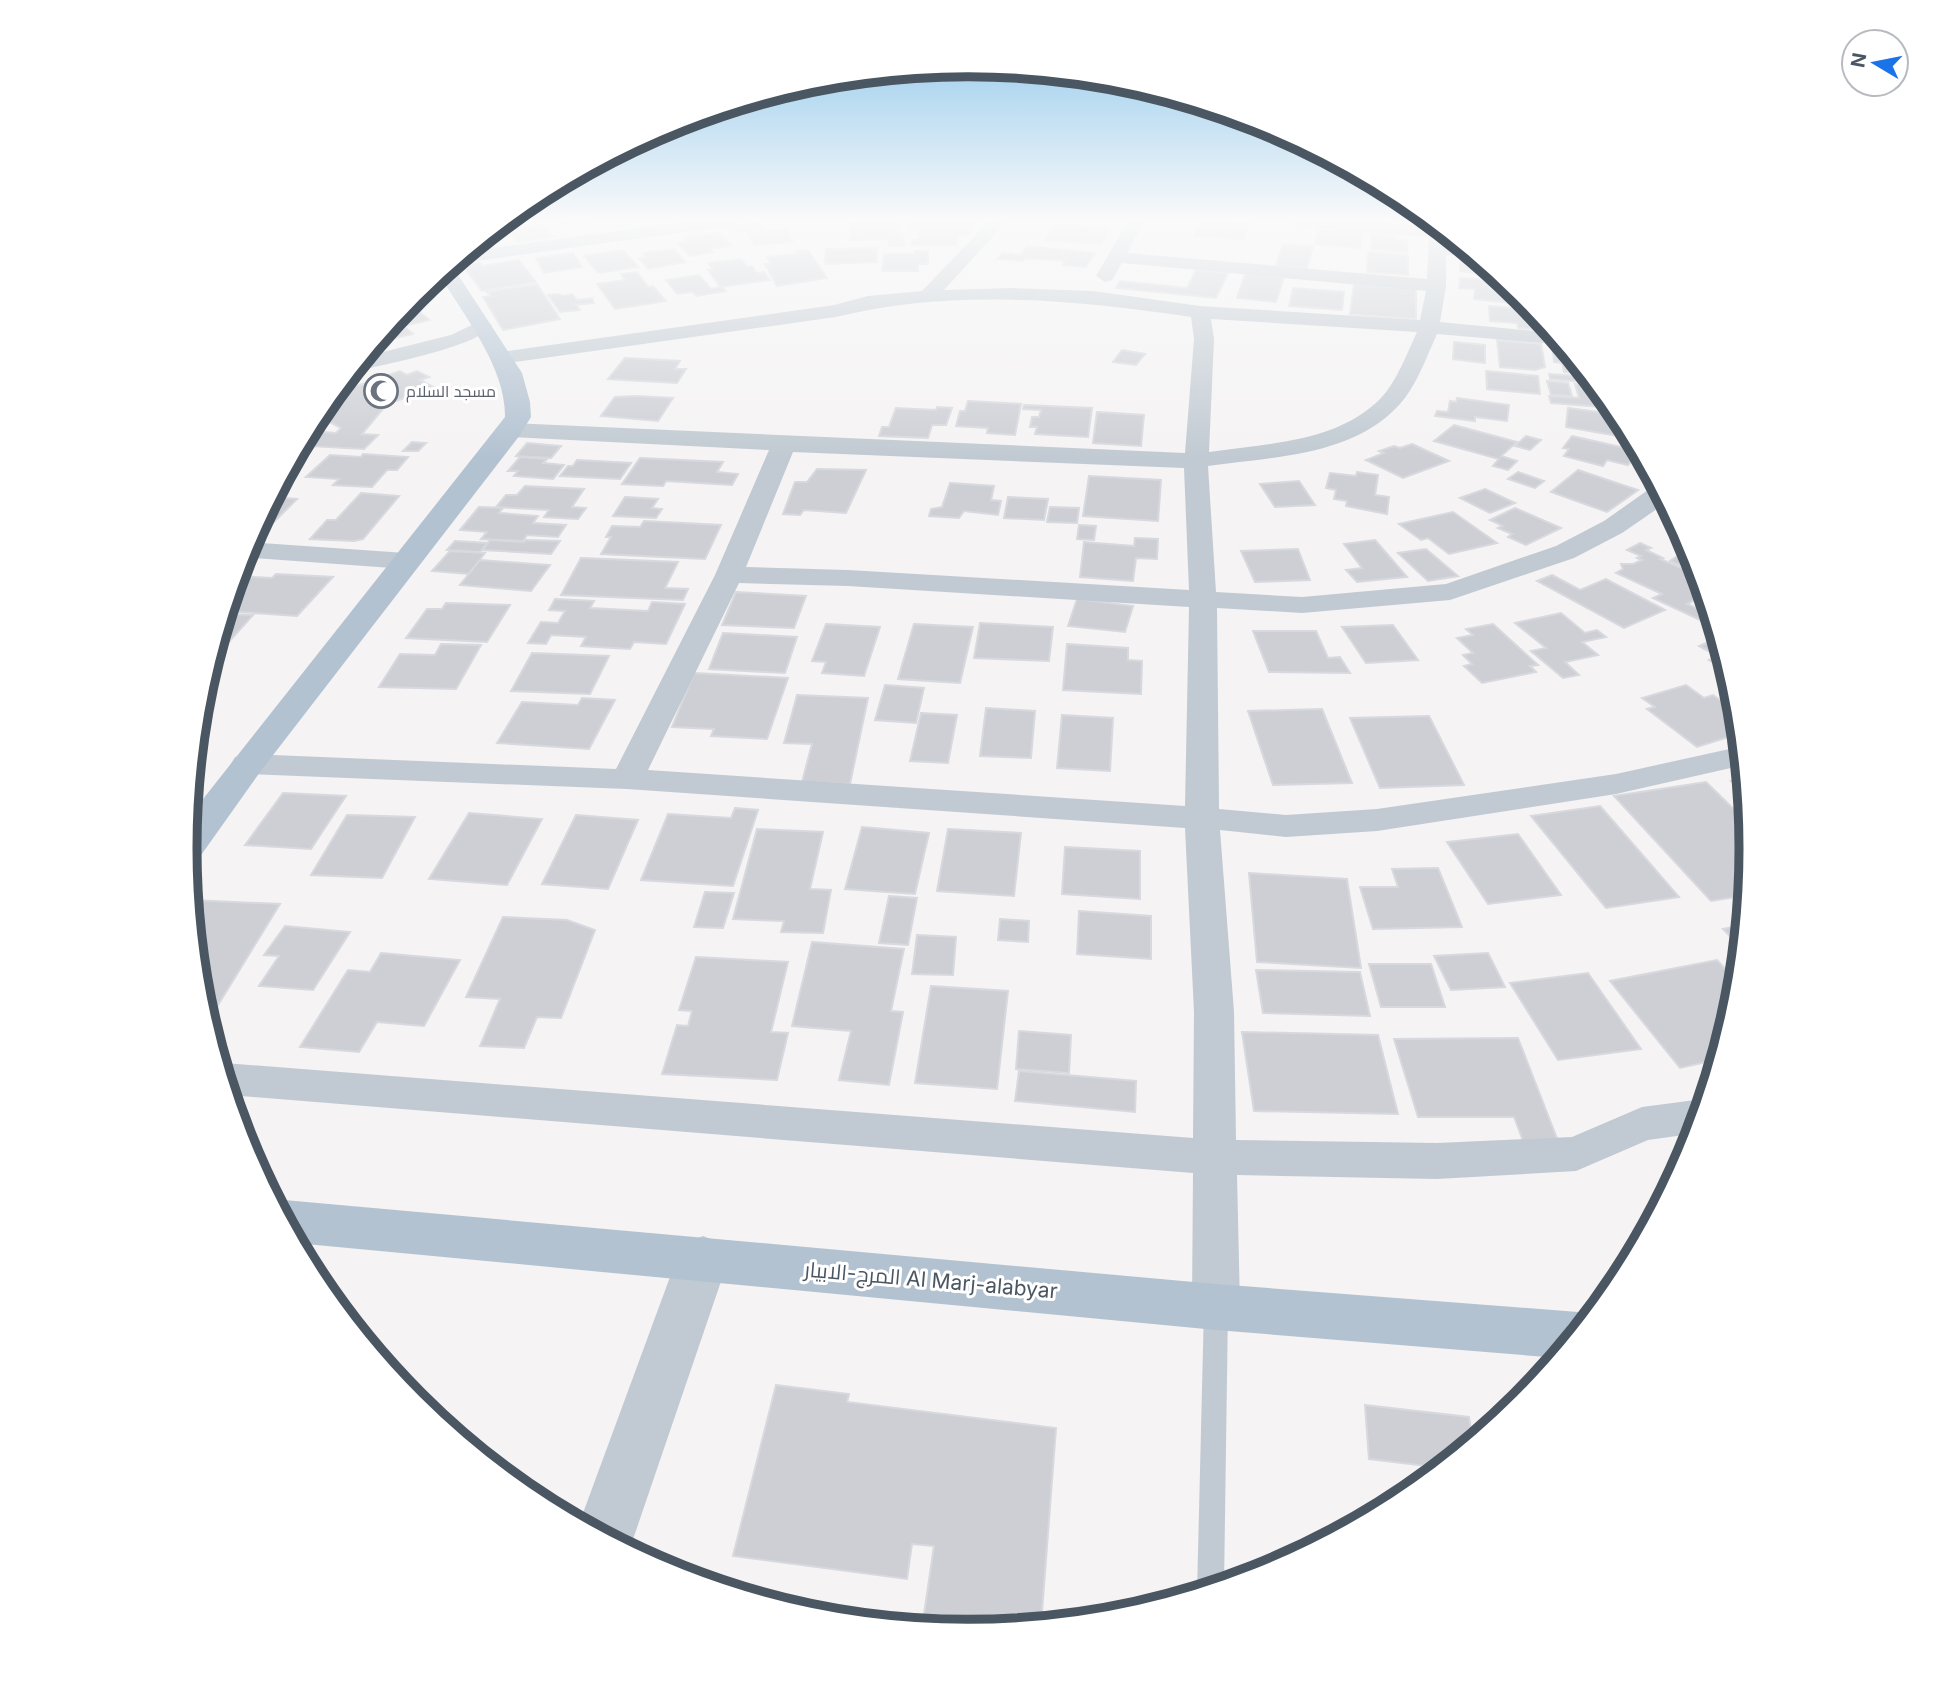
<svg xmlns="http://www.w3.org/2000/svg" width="1938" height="1697" font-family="Inter,Cairo,sans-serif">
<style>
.building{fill:#cdcfd5;stroke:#d7d9de;stroke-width:2}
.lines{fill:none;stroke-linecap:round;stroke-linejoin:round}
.service{fill:#c1cad2;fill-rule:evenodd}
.minor{fill:#c1cad2;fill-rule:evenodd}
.tertiary{fill:#c1cad2;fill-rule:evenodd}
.primary{fill:#b3c2d1;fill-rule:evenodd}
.labels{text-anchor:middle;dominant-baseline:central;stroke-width:6;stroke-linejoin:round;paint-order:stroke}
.far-worship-label{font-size:16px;fill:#5b616d;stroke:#fff;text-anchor:start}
.near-street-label{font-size:21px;fill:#4a5661;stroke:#fff}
.rim{fill:none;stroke:#4a5661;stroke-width:9}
</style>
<rect width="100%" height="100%" fill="#f5f3f3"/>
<g class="building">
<polygon points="557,221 595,221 561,226"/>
<polygon points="850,221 898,221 899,234 903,234 904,246 889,246 888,239 850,240"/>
<polygon points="910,221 959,221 977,222 967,236 958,235 957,245 911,245 912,240 918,240 919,228 908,228"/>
<polygon points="1201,221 1222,221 1250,223 1243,240 1195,236"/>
<polygon points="759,223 763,229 738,232 734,226"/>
<polygon points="1054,225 1109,230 1101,244 1045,240"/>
<polygon points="542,226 553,237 517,242 507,231"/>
<polygon points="1319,229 1363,233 1360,248 1315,244"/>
<polygon points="786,230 793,242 754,245 748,233"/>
<polygon points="720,233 732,246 709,249 713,252 690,256 678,243 687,241 684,238"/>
<polygon points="1372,234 1396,236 1396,240 1407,240 1407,252 1371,249"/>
<polygon points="1283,244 1313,247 1307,268 1276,266"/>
<polygon points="1027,246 1095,253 1086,267 1063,265 1065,261 1025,258 1022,261 997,259 1002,253 1020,255"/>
<polygon points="877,248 877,262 825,264 826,249"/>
<polygon points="674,249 685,262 648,269 639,258 646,257 643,253"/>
<polygon points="623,250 638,267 598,273 584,256"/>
<polygon points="808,250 827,278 777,286 765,264 771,264 767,257 798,254 797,251"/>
<polygon points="915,251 928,251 928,264 918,264 918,271 882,271 884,254 915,254"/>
<polygon points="1368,252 1408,255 1408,275 1367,272"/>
<polygon points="573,253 582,267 544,273 536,258"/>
<polygon points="741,259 747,267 752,266 757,273 764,272 770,280 720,287 708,270 713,270 708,263"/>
<polygon points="1460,259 1482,261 1487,265 1487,274 1460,271"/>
<polygon points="519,260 536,282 482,291 462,265 479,262 483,266"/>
<polygon points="1196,270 1228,273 1216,298 1116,288 1120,281 1187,288"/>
<polygon points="637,272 648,287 653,286 666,301 615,309 597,284 625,280 621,274"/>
<polygon points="1245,274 1284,277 1276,302 1237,298"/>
<polygon points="699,275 711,289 722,287 726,291 696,296 693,292 677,294 666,280"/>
<polygon points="1460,278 1490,280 1490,288 1518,290 1522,293 1522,304 1474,299 1475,289 1459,288"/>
<polygon points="537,284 560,319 503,330 483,297 491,296 487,292"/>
<polygon points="1354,284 1416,289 1416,319 1350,314"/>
<polygon points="1293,288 1344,292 1342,310 1289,306"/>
<polygon points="559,294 562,296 572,294 577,300 592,298 594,303 576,305 580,310 560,312 548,295"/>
<polygon points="412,305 429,320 404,326 413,334 378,342 405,306"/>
<polygon points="1489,306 1536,310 1538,330 1518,328 1517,323 1490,321"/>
<polygon points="1497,340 1541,344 1545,367 1535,370 1500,367"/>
<polygon points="1454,342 1485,345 1485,363 1453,359"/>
<polygon points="1122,350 1145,354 1136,365 1113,362"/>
<polygon points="1553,353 1573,355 1589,374 1564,372 1562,363 1554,362"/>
<polygon points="625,358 680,361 675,369 686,369 677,383 608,379"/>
<polygon points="400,371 407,375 417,371 429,377 420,380 435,388 387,404 362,434 378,435 364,449 308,446 323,432 336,433 341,428 316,415 333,394"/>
<polygon points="1486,371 1538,376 1540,394 1487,389"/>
<polygon points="1549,374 1591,377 1596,383 1550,379"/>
<polygon points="1547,381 1568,383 1572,396 1551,395"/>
<polygon points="1575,384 1598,386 1617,408 1551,403 1549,396 1579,398"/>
<polygon points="636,396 673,398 658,421 601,416 615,397"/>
<polygon points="1457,398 1509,405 1507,421 1475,417 1475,421 1435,416 1437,411 1448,412 1450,401 1456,402"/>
<polygon points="968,401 1021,404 1015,435 987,433 988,428 956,426 960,411 965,411"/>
<polygon points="1024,405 1092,408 1088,437 1035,434 1037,427 1030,427 1032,417 1039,417 1041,410 1023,409"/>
<polygon points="937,407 952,408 946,425 932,425 928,438 879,436 882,427 889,427 896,408 936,410"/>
<polygon points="1568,408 1622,415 1630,431 1630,438 1566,427"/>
<polygon points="1097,412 1144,415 1141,446 1093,443"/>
<polygon points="1454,425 1517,442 1501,456 1517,461 1508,470 1493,466 1499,459 1434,441"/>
<polygon points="1526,436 1541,440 1530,450 1515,446"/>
<polygon points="1572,436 1638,451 1628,465 1607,460 1603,466 1564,456 1569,449 1563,448"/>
<polygon points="412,442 426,443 418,451 403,451"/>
<polygon points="527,443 561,446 551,458 516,456"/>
<polygon points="1412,444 1449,461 1403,478 1366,460 1384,453 1379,451 1394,446 1400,448"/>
<polygon points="363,454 408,457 397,470 387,470 372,487 333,485 339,479 306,477 330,455 361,457"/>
<polygon points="520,457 547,459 543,463 564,465 553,479 514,476 518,471 508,471"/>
<polygon points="640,458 723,462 717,472 738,474 732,485 666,481 663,486 622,484"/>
<polygon points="577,460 631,463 620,479 560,476 568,466 573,466"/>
<polygon points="817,469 866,470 846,513 804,510 800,515 783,514 795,482 807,482"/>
<polygon points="1578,470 1638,490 1607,512 1551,492"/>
<polygon points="1357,472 1378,475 1375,495 1389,497 1387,514 1346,506 1347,501 1334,499 1336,490 1326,488 1330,473 1356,476"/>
<polygon points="1518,472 1544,481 1535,488 1508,479"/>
<polygon points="1089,476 1161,480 1158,521 1083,516"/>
<polygon points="1299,481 1315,505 1275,507 1260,484"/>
<polygon points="950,483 994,486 991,500 1001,501 998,515 964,511 959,518 929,516 931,509 942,507"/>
<polygon points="525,486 584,489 572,507 586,508 578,519 544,517 549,510 496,507 506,495 517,495"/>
<polygon points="1485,489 1515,503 1490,513 1460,498"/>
<polygon points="361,493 399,496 363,539 354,541 310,539 327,520 336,520"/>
<polygon points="272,497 297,499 274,522 260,521"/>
<polygon points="625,497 658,499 652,508 662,509 656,518 613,516"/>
<polygon points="1008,497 1048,499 1044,520 1004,518"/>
<polygon points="479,507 503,508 499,513 538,516 533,523 566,525 558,537 527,535 523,541 481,539 487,532 460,530"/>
<polygon points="1050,507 1079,508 1077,523 1047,522"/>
<polygon points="1515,508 1561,528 1526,545 1508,537 1512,534 1498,528 1503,526 1490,520"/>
<polygon points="1453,512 1497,543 1449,554 1428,538 1421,540 1399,524"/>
<polygon points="644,521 721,525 705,559 601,554 611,537 606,537 612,526 640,527"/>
<polygon points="1079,525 1096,526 1094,540 1077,539"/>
<polygon points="1135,538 1158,539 1157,559 1136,558 1133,581 1080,577 1084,542 1134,546"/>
<polygon points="490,540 524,542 526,540 560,541 551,554 483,550"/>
<polygon points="1375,540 1407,577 1357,582 1346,570 1362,568 1344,544"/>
<polygon points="455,541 487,543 480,552 447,550"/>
<polygon points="1640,543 1651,548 1646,550 1663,558 1660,559 1701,576 1707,593 1687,604 1707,613 1712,610 1717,628 1653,598 1662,594 1616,573 1623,569 1621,564 1633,564 1642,560 1637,558 1641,556 1627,550"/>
<polygon points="1692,546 1693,549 1700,573 1670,561"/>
<polygon points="1298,549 1310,580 1255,582 1241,551"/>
<polygon points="1426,549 1458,576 1428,581 1398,553"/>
<polygon points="450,551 485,553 469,574 432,571"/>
<polygon points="581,558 678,562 665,588 688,589 683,600 561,595"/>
<polygon points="480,560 550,565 531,591 460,585"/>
<polygon points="276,574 333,577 297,616 226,611 237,576 272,578"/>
<polygon points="1552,575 1580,590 1606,579 1665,610 1624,628 1537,581"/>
<polygon points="736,592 806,596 794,628 722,625"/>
<polygon points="555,599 594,601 590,608 648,611 652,602 685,604 666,644 634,642 630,649 581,646 586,637 551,635 546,644 528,643 541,622 558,623 565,611 549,610"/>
<polygon points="1077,599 1133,606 1125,632 1068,626"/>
<polygon points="446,603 510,605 487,642 406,638 427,609 442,609"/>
<polygon points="1561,613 1585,633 1597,630 1606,637 1582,642 1598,655 1565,662 1579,675 1563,678 1531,651 1546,648 1515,623"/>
<polygon points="225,614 253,615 210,663"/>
<polygon points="980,623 1053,627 1049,661 974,658"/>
<polygon points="826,624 880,627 864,676 822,673 826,662 812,661"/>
<polygon points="914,624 973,627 960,683 898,679"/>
<polygon points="1493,624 1538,665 1530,666 1536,672 1482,683 1464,666 1472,664 1463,655 1473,653 1457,638 1473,635 1466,629"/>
<polygon points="1393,625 1418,660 1366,663 1342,627"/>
<polygon points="1253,631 1316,631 1328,658 1340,657 1350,673 1269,672"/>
<polygon points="723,633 797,637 785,673 709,669"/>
<polygon points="1720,637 1735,686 1717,676 1724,673 1718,669 1723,667 1709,660 1718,656 1699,646"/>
<polygon points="441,644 481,645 456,689 379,687 400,654 435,655"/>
<polygon points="1067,644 1128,648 1128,660 1142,661 1141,694 1063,690"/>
<polygon points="532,653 609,656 590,694 511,691"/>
<polygon points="694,673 788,678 767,739 711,736 714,729 672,727"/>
<polygon points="885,685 924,688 916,723 875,720"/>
<polygon points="1686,685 1704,698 1713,695 1740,714 1741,733 1697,747 1647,709 1655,707 1642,698"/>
<polygon points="797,695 868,698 850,784 802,782 812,744 784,743"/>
<polygon points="582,698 615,700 589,749 497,743 522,702 578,705"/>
<polygon points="986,708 1035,711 1031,758 980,756"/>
<polygon points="1322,709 1352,783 1273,785 1248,711"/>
<polygon points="921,713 957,715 948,763 910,761"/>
<polygon points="1062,715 1113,718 1110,771 1057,768"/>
<polygon points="1429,716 1464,785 1380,788 1350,718"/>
<polygon points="1746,776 1747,793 1731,781"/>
<polygon points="1706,782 1751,826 1753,849 1748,895 1711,901 1614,796"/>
<polygon points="283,793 346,796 311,849 245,845"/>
<polygon points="1600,806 1679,897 1606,908 1531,816"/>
<polygon points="735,808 758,810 733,886 641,880 668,814 731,818"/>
<polygon points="469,813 542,819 507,885 429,879"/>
<polygon points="347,815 415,817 382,878 311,875"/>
<polygon points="576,815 638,820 608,889 542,884"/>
<polygon points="862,827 929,833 915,894 845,889"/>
<polygon points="757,829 823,832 810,889 831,890 823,933 781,932 784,921 733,919"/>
<polygon points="948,829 1021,833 1014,896 937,891"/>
<polygon points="1518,834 1561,895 1488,904 1447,842"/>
<polygon points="1065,847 1140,851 1140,899 1062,894"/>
<polygon points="1438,868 1462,927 1373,929 1360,887 1398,887 1392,869"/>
<polygon points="1249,873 1347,879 1361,968 1257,962"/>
<polygon points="705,892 734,893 723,928 694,927"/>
<polygon points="889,896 917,898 908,945 879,943"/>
<polygon points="190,900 280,904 207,1023 200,1001"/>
<polygon points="1079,911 1151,916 1151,959 1077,954"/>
<polygon points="503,917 567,920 595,930 561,1018 537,1017 524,1048 480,1046 500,999 466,997"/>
<polygon points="1000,919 1029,921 1028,942 998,940"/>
<polygon points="1745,925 1743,950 1723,929"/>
<polygon points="285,926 350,932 313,990 259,986 279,956 264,955"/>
<polygon points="917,935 956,937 953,975 912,974"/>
<polygon points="812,942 904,949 891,1011 903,1012 889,1085 839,1080 851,1031 792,1026"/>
<polygon points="381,953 460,960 424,1026 377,1022 359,1052 300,1047 348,970 370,972"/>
<polygon points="1488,953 1505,987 1451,990 1434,956"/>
<polygon points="696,957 788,962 771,1032 788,1033 777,1080 662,1074 677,1025 688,1026 692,1011 679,1010"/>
<polygon points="1717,960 1739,984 1738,1002 1720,1059 1680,1068 1610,981"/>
<polygon points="1369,964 1431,964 1445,1007 1381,1007"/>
<polygon points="1256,970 1360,972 1370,1016 1263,1013"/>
<polygon points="1588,973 1641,1049 1558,1060 1510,983"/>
<polygon points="931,986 1008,991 997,1089 915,1083"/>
<polygon points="1019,1031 1071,1035 1069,1073 1016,1069"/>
<polygon points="1242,1032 1378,1035 1398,1114 1254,1111"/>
<polygon points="1518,1038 1563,1154 1528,1154 1514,1117 1418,1117 1394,1039"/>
<polygon points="1019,1071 1136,1081 1135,1112 1015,1101"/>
<polygon points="776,1385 849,1394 847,1402 1056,1428 1041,1625 969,1632 922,1628 934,1546 912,1544 907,1579 733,1556"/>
<polygon points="1365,1405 1469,1417 1473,1444 1444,1468 1369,1459"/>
<polygon points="773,1604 885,1619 884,1624 816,1617"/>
</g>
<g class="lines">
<polygon class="service" points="1216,1296 1224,1300 1228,1307 1224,1586 1197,1594 1204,1307 1208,1300"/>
<g class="minor">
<polygon points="693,221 738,221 729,226 461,263 455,261 468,251"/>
<path d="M989 221H1007L944 290 1011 288 1093 291 1200 306 1420 320 1426 291 1122 263 1112 280 1105 282 1096 276 1128 221H1144L1127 253 1427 279 1429 237 1297 226 1288 221H1359L1429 226 1434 221 1447 231 1446 245 1465 247 1478 257 1446 255V286L1440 322 1555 333 1565 345 1437 334C1427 356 1416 387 1399 405 1353 456 1272 457 1208 466L1216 592 1302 597 1446 584 1556 546 1604 521 1658 483 1667 499 1654 511 1622 533 1574 558 1450 600 1302 613 1217 608 1219 809 1286 815 1377 809 1616 774 1743 746 1744 765 1616 794 1377 831 1286 837 1220 830 1234 1012 1236 1140 1437 1143 1572 1137 1642 1107 1703 1099 1708 1101 1698 1133 1648 1140 1576 1171 1437 1179 1237 1175 1240 1307 1233 1322 1216 1328 1199 1322 1192 1307 1193 1173 229 1095 219 1065 224 1063 1193 1138 1194 1012 1185 828 627 789 247 774 235 771 231 764 235 757 247 754 616 769 715 575 769 450 511 437 503 435 499 430 503 425 511 423 1185 453 1194 339 1191 317C1074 300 952 288 836 317L501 364 494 362 490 358 494 354 501 352 834 305 868 296 922 291ZM1211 319 1417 332C1407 353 1397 381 1381 398 1337 443 1267 443 1209 452L1214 339ZM793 452 1184 468 1189 590 848 570 746 567ZM739 583 848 586 1189 607 1185 806 648 770Z"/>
<path d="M482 320 489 322 492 326C476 347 386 364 357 371L352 370 363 357 451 335Z"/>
<polygon points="248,542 406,553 416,555 419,561 416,567 406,569 242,557"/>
</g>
<polygon class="tertiary" points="703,1236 721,1243 729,1258 629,1551 579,1524 677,1258 685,1243"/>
<g class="primary">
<path d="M451 264 522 373 530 402 531 417 520 435 260 772 199 858 187 861 188 818 505 417C506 367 464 316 439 274Z"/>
<polygon points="284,1200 1216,1284 1578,1312 1593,1318 1559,1358 1216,1330 295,1243 274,1203"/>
</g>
</g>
<linearGradient id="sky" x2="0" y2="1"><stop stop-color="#85c3ea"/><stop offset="0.48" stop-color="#fafafa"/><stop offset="1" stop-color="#fafafa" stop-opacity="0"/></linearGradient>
<rect width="1938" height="458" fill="url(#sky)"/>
<defs>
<g id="mosque-ring" transform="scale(1.75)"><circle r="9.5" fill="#fff" stroke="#6b7280" stroke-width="1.5"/><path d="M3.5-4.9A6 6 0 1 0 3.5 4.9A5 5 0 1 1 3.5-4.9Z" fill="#6b7280"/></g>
</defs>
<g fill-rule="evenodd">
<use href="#mosque-ring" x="381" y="391"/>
</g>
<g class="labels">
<g class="far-worship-label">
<text x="406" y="391">مسجد السلام</text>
</g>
<g class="near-street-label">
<text transform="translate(931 1280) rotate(5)">المرج-الابيار Al Marj-alabyar</text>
</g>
</g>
<path d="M0 0H1938V1697H0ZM197 848a771 771 0 1 1 1542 0a771 771 0 1 1-1542 0Z" fill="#fff" fill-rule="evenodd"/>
<path class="rim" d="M197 848a771 771 0 1 1 1542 0a771 771 0 1 1-1542 0Z"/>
<g transform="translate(1875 63) rotate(280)"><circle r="33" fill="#ffffff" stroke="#b7bbc0" stroke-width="2"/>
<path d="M0-5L12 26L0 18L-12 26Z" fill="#1a73e8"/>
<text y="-10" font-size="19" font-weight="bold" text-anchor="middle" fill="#4a5661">N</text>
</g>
</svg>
